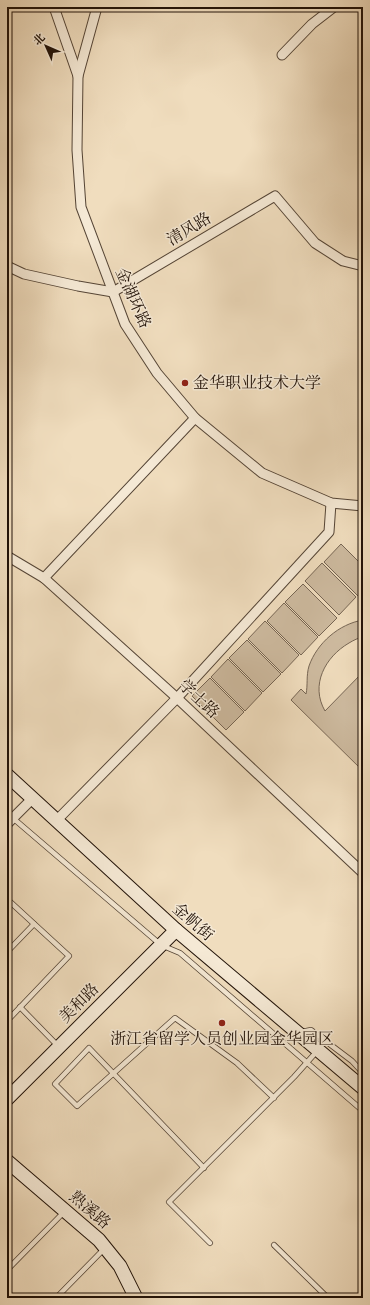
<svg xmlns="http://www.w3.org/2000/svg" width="370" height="1305" font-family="Alegreya,'Noto Serif SC',serif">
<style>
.green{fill:#cdba9f;stroke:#776654}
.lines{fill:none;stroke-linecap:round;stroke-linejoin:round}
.lane-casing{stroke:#554536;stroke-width:6}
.street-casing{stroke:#554536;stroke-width:11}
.secondary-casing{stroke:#211208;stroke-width:15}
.lane{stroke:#f5e9d5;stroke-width:4.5}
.street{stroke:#f5e9d5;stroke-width:9}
.secondary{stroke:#f5e9d5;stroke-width:13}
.poi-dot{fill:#8f2418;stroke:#f5e9d5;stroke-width:1.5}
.labels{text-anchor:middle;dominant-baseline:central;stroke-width:3;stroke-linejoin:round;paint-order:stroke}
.street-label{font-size:16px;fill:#211208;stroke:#f5e9d5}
.poi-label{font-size:16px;fill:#211208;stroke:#f5e9d5;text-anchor:start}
</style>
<rect width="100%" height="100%" fill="#f0ddbe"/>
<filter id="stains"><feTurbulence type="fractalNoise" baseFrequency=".005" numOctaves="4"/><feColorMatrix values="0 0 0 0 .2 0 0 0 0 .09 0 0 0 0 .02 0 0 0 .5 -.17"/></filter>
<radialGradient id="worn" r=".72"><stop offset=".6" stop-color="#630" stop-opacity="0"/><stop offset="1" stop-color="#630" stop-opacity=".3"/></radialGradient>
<g class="green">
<polygon points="341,544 363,566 363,590 358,596 324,562"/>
<polygon points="322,563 356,597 339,615 305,581"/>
<polygon points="303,584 337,618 319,636 285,602"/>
<polygon points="284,603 318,637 301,655 267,621"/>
<path d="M363 620V637C358 638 354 640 349 643 325 657 310 685 325 711L363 672V771L291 700 301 689 306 694C308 685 306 676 309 666 317 643 339 624 363 620Z"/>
<polygon points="265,621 299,655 282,673 248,639"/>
<polygon points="247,640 281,674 263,692 229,658"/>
<polygon points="228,659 262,693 245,711 211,677"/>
<polygon points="210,678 244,712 226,730 192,696"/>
</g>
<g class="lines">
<g class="lane-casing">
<g id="lane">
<polyline points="7,813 161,945 180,953 363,1111"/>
<polyline points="7,899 69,956 7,1021"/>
<polyline points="7,952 34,924"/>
<polyline points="20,1007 58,1046"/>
<polyline points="301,1032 311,1030 352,1061 363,1073"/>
<polyline points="204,1168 89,1048 55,1084 77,1106 175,1018 237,1063 274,1098"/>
<polyline points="210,1243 169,1202 294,1077 318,1050"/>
<polyline points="274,1245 328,1298"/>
<polyline points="7,1270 65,1211"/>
<polyline points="56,1298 104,1249"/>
</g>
</g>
<g class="street-casing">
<g id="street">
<polyline points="54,7 78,76"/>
<polyline points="97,7 78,76 77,150 81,207 125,324 157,373 195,418 262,473 331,503 363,506"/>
<polyline points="282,55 312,24 334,7"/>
<polyline points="7,266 24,274 78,286 113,292 275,196 315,243 343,261 363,266"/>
<polyline points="7,556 44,578 177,698 363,873"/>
<polyline points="44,578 195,418"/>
<polyline points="57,820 177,698 329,532 331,503"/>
<polyline points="7,824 33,798"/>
</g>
</g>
<g class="secondary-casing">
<g id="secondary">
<polyline points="7,775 176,930 363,1088"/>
<polyline points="7,1099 176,930"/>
<polyline points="7,1161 99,1240 120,1266 136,1298"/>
</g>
</g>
<use href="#lane" class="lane"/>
<use href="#street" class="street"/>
<use href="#secondary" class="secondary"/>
</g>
<g class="poi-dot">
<circle cx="185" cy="383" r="4"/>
<circle cx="222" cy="1023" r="4"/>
</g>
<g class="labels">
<g class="street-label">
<text transform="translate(189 229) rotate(-31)">清风路</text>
<text transform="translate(133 298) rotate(66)">金湖环路</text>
<text transform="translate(199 699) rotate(43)">学士路</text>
<text transform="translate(193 922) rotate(41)">金帆街</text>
<text transform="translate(79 1003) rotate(-45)">美和路</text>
<text transform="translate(90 1210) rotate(41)">熟溪路</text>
</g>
<g class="poi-label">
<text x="193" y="383">金华职业技术大学</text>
<text x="222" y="1039" text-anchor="middle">浙江省留学人员创业园金华园区</text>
</g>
</g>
<rect width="370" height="1305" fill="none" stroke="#f0ddbe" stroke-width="24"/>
<rect x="8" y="8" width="354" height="1289" fill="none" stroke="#211208" stroke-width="2"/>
<rect x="12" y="12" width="346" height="1281" fill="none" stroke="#211208"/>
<g transform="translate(46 46) rotate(315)" stroke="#f5e9d5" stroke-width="3" paint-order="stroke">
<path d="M0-3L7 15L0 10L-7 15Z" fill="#211208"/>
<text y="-6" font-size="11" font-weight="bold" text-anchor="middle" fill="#211208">北</text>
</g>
<rect width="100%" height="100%" filter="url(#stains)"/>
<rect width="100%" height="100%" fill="url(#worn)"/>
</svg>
